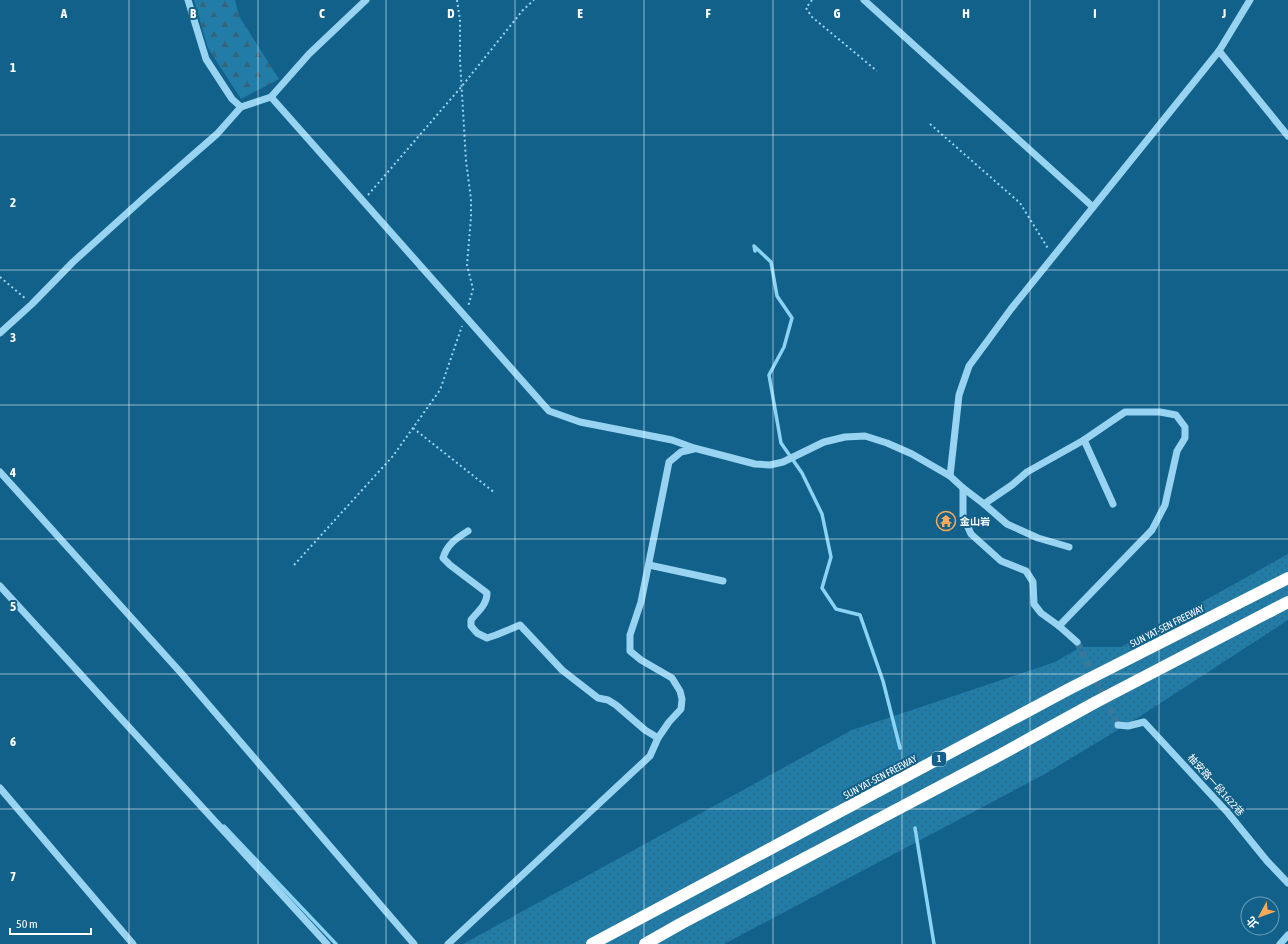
<svg xmlns="http://www.w3.org/2000/svg" width="1288" height="944" font-family="'Asap Condensed','Noto Sans TC',sans-serif">
<style>
.grass{fill:url(#grass-dots)}
.forest{fill:url(#forest-firs)}
.lines{fill:none;stroke-linecap:round;stroke-linejoin:round}
.stream{stroke:#8ad3f4;stroke-width:3.5}
.minor-tunnel{stroke:#36799c;stroke-width:7;stroke-dasharray:7 3.5;stroke-linecap:butt}
.path{stroke:#98d4f1;stroke-width:2;stroke-dasharray:2 3;stroke-linecap:butt}
.minor{stroke:#98d4f1;stroke-width:7}
.highway{stroke:#fff;stroke-width:12}
.grid{fill:none;stroke:#fff;stroke-width:1;stroke-opacity:0.55}
.labels{text-anchor:middle;dominant-baseline:central;stroke-width:4;stroke-linejoin:round;paint-order:stroke}
.shield{fill:#12618a;stroke:#b8d0dc;stroke-width:1}
.shield-label{font-size:9px;font-weight:bold;fill:#fff}
.poi-label{font-size:10px;font-weight:bold;fill:#fff;stroke:#12618a;text-anchor:start}
.street-label{font-size:10px;fill:#fff;stroke:#12618a}
.grid-label{font-size:13px;text-anchor:middle;font-weight:bold;fill:#fff;stroke:#12618a;stroke-width:4;stroke-linejoin:round;paint-order:stroke}
</style>
<defs>
<pattern id="grass-dots" width="8" height="8" patternUnits="userSpaceOnUse"><rect width="8" height="8" fill="#217ca8"/><path d="M2 2h.1M6 6h.1" fill="none" stroke="#36647a" stroke-width="1.8" stroke-linecap="round"/></pattern>
<pattern id="forest-firs" width="22" height="20" patternUnits="userSpaceOnUse"><rect width="22" height="20" fill="#217ca8"/><path d="M5 1l3.5 6h-7zM16 11l3.5 6h-7z" fill="#36647a"/></pattern>
</defs>
<rect width="100%" height="100%" fill="#12618a"/>
<polygon class="grass" points="1288,554 1288,620 1139,717 1045,774 724,944 463,944 852,730 1055,662 1081,647 1121,647"/>
<polygon class="forest" points="194,0 235,0 239,16 279,79 241,99 208,48"/>
<g class="lines">
<g class="stream">
<polyline points="755,251 754,246 771,262 777,296 792,318 784,347 769,375 781,443 802,473 822,514 831,557 822,588 836,609 860,615 883,681 900,748"/>
<polyline points="224,826 336,944"/>
<polyline points="915,828 934,944"/>
</g>
<polyline class="minor-tunnel" points="1077,642 1118,725"/>
<g class="path">
<polyline points="457,0 460,20 460,60 466,161 471,199 471,217 467,265 473,289 468,307"/>
<polyline points="812,0 806,8 812,17 877,71"/>
<polyline points="930,124 1020,203 1049,250"/>
<polyline points="368,195 462,86 523,10 534,0"/>
<polyline points="0,277 26,299"/>
<polyline points="413,428 495,493"/>
<polyline points="294,565 393,456 440,390 462,326"/>
</g>
<g class="minor">
<polyline points="188,0 206,59 232,99 241,107"/>
<polyline points="864,0 1093,207"/>
<polyline points="1219,51 1288,136"/>
<polyline points="271,97 309,54 366,0"/>
<polyline points="0,333 32,304 73,262 147,195 217,134 241,107 271,97 549,411 580,422 672,440 694,448 755,464 770,465 783,462 824,442 845,437 865,436 887,443 912,454 950,476 963,488 984,504 1007,524 1038,538 1069,547"/>
<polyline points="1084,440 1113,504"/>
<polyline points="0,472 182,674 414,944"/>
<polyline points="950,476 959,395 969,366 1011,309 1219,51 1250,0"/>
<polyline points="963,488 963,516 971,534 1001,561 1026,571 1033,582 1034,604 1041,613 1059,626"/>
<polyline points="984,504 1012,485 1027,472 1084,440 1125,412 1160,412 1176,415 1185,427 1185,438 1177,451 1165,505 1152,530 1059,626 1077,642"/>
<path d="M468 531C457 538 447 544 443 558L450 565 487 593C487 605 478 611 471 620V626L477 633 487 638 496 635 520 625 562 670 598 698 608 700 616 705 645 730 658 738"/>
<polyline points="649,565 723,581"/>
<polyline points="0,586 327,944"/>
<polyline points="1118,725 1128,726 1144,722 1228,813 1267,861 1288,883"/>
<polyline points="0,788 133,944"/>
<polyline points="448,944 650,756 658,738 669,722 681,709 682,699 680,691 672,678 641,660 630,651 630,635 641,602 669,462 681,452 694,449"/>
<polyline points="1280,944 1288,935"/>
</g>
<g class="highway">
<polyline points="592,944 1069,689 1288,578"/>
<polyline points="645,944 682,923 1000,755 1096,702 1288,602"/>
</g>
</g>
<path class="grid" d="M129 0V944M258 0V944M386 0V944M515 0V944M644 0V944M773 0V944M902 0V944M1030 0V944M1159 0V944M0 135H1288M0 270H1288M0 405H1288M0 539H1288M0 674H1288M0 809H1288"/>
<defs>
<g id="temple-ring" transform="scale(1)"><circle r="9.5" fill="#12618a" stroke="#ffa958" stroke-width="1.5"/><path d="M0-6L5-2H3V0L6.5 2.5H4V6H1.5V3h-3V6H-4V2.5H-6.5L-3 0V-2H-5Z" fill="#ffa958"/></g>
</defs>
<g fill-rule="evenodd">
<use href="#temple-ring" x="946" y="521"/>
</g>
<g class="labels">
<rect class="shield" x="932" y="752" width="14" height="14" rx="3"/>
<g class="shield-label">
<text x="939" y="759">1</text>
</g>
<g class="poi-label">
<text x="960" y="521">金山岩</text>
</g>
<g class="street-label">
<text transform="translate(1167 626) rotate(-27)">SUN YAT-SEN FREEWAY</text>
<text transform="translate(880 777) rotate(-28)">SUN YAT-SEN FREEWAY</text>
<text transform="translate(1216 785) rotate(48)">柚安路一段1622巷</text>
</g>
</g>
<g class="grid-label">
<text x="64" y="18">A</text>
<text x="193" y="18">B</text>
<text x="322" y="18">C</text>
<text x="451" y="18">D</text>
<text x="580" y="18">E</text>
<text x="708" y="18">F</text>
<text x="837" y="18">G</text>
<text x="966" y="18">H</text>
<text x="1095" y="18">I</text>
<text x="1224" y="18">J</text>
<text x="13" y="72">1</text>
<text x="13" y="207">2</text>
<text x="13" y="342">3</text>
<text x="13" y="477">4</text>
<text x="13" y="611">5</text>
<text x="13" y="746">6</text>
<text x="13" y="881">7</text>
</g>
<g transform="translate(1260 916) rotate(229)"><circle r="19" fill="#12618a" stroke="#71a0b9"/>
<path d="M0-3L7 15L0 10L-7 15Z" fill="#ffa958"/>
<text y="-6" font-size="11" font-weight="bold" text-anchor="middle" fill="#ffffff">北</text>
</g>
<path d="M10 928v6h81v-6" fill="none" stroke="#ffffff" stroke-width="2"/>
<text x="16" y="928" font-size="12" fill="#ffffff" stroke="#12618a" stroke-width="3" paint-order="stroke">50 m</text>
</svg>
